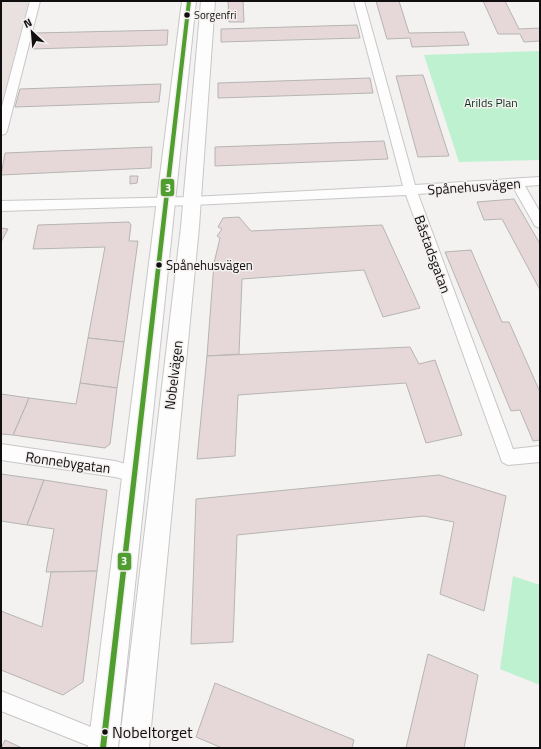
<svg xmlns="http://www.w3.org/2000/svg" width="541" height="749" font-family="'Titillium Web',sans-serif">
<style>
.built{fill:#e9e0e0}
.green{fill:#bef1cf}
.building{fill:#e6d8d9;stroke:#b6b4b4}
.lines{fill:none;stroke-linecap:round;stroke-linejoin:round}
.minor-casing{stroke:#c8c6c6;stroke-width:2}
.secondary-casing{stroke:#c8c6c6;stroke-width:2}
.minor{fill:#fdfdfd;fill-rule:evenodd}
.secondary{fill:#fdfdfd;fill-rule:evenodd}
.bus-1-casing{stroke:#f5f0f0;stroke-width:3}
.bus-1{fill:#509e2f;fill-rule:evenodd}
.bus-dot{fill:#100e0e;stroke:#f5f0f0;stroke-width:1.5}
.labels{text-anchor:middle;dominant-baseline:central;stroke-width:3;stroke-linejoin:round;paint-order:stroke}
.far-bus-label{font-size:11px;fill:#100e0e;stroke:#f5f0f0;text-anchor:start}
.far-park-label{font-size:12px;fill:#08331c;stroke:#f5f0f0}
.bus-label{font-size:13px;fill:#100e0e;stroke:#f5f0f0;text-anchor:start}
.street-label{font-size:14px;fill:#100e0e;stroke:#f5f0f0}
.near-bus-label{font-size:16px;fill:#100e0e;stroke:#f5f0f0;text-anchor:start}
.line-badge{stroke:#f5f0f0;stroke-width:1.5}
.badge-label{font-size:11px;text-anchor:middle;font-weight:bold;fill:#fff}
</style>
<rect width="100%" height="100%" fill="#f4f1f1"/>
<polygon class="built" points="1,1 29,1 1,106"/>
<g class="green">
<polygon points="540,51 540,160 459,162 424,55"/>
<polygon points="513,576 540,585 540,685 500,669"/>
</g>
<g class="building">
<polygon points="228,1 243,1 244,22 229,22"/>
<polygon points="376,1 399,1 409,33 464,32 469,45 412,47 410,38 387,39"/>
<polygon points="483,1 505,1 519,29 540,28 540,41 524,42 520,34 498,34"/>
<polygon points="357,25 360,38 221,42 221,29"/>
<polygon points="168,30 167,45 31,49 35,33"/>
<polygon points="423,75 449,156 418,157 396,76"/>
<polygon points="370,78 373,93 218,98 218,83"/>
<polygon points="161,84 159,102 15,107 20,89"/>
<polygon points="384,141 388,159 215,166 215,147"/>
<polygon points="152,147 151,168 1,175 5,153"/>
<polygon points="130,176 138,176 137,183 130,184"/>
<polygon points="514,199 540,244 540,290 502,219 484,220 477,202"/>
<polygon points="239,217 251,231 382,225 420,308 383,317 364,270 242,279 239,354 207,356 214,263 220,238 217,236 222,229 218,227 223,218"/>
<polygon points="129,222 131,225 129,241 138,241 124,342 88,338 105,247 33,249 38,225"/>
<polygon points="1,228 8,229 1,242"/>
<polygon points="471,250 502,322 509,322 540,392 540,440 533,441 520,410 511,411 445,252"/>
<polygon points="88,338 124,342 117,388 80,383"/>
<polygon points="410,347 419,364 435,360 462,435 426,443 406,383 238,395 235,456 197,459 207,356"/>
<polygon points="80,383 117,388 110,444 105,448 13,435 29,398 76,404"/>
<polygon points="1,394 29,398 13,435 1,434"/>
<polygon points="1,474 44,480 27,525 1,521"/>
<polygon points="439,475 506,496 484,611 440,594 454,522 424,516 237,535 233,642 191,644 196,499"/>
<polygon points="44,480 107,490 97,571 46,572 54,529 27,525"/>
<polygon points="97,571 83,682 63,695 1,670 1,611 42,627 51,572"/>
<polygon points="428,654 478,675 464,748 406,748"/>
<polygon points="215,683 354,740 352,748 222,748 196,737"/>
<polygon points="5,740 22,748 1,748"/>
</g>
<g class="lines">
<g class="minor-casing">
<g id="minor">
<polygon points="30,1 40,1 7,131 5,134 1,135 1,110"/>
<polygon points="354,1 364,1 415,185 540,177 540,185 525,186 540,212 540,228 535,226 513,187 418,194 513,449 540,446 540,462 508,465 502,462 406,195 192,205 1,211 1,201 192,197 403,186"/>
<polygon points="1,444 115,461 141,468 143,474 141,480 135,482 115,477 1,460"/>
<polygon points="1,691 111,735 114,742 112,748 94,748 1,711"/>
</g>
</g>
<g class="secondary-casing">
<g id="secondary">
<polygon points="182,1 196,1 118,748 88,748"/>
<polygon points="201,1 215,1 199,227 149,748 119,748 181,227"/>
</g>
</g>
<use href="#minor" class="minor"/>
<use href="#secondary" class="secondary"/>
<g class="bus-1-casing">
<polygon id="bus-1" points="187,1 191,1 106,748 100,748"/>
</g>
<use href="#bus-1" class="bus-1"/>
</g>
<g class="bus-dot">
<circle cx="187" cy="15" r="3.5"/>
<circle cx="159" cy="265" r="3.5"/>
<circle cx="105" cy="732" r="3.5"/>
</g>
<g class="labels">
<g class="far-bus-label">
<text x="194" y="15">Sorgenfri</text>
</g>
<g class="far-park-label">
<text x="491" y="102">Arilds Plan</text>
</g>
<g class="bus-label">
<text x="166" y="265">Spånehusvägen</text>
</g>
<g class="street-label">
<text transform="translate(474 186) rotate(-4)">Spånehusvägen</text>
<text transform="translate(433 254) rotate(70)">Båstadsgatan</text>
<text transform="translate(173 375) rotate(-83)">Nobelvägen</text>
<text transform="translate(68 462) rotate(8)">Ronnebygatan</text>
</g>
<g class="near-bus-label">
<text x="112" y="732">Nobeltorget</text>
</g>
</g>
<g class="line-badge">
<rect x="160" y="178" width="15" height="19" rx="4" fill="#509e2f"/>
<rect x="117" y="552" width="15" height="19" rx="4" fill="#509e2f"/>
</g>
<g class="badge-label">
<text x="168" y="192">3</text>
<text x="124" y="565">3</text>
</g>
<rect width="541" height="749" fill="none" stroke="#100e0e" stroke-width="4"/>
<g transform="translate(32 32) rotate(334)" stroke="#f5f0f0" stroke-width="3" paint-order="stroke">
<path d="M0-3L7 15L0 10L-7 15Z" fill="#100e0e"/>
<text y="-6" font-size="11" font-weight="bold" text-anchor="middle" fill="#100e0e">N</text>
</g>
</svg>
